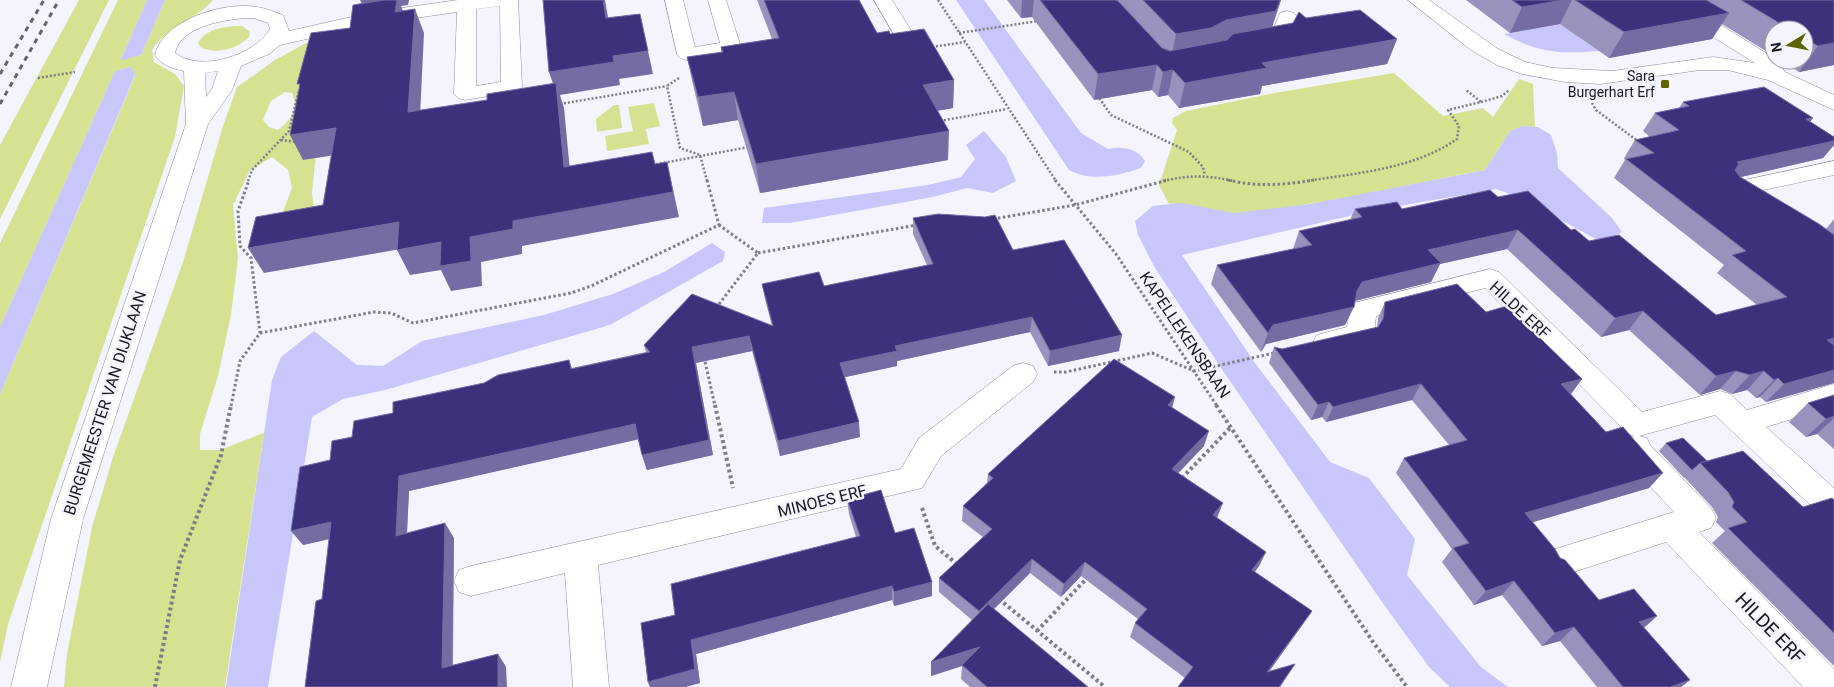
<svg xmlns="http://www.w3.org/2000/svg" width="1834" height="687" font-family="Roboto,sans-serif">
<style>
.green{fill:#d7e192;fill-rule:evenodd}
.water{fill:#c8c6fb}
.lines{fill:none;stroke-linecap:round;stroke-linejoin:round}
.minor-casing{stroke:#8c8c97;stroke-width:1}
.path-far2{stroke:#7d7d84;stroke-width:2.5;stroke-dasharray:2 2;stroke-linecap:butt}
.path-far1{stroke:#7d7d84;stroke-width:3;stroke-dasharray:2.5 2.5;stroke-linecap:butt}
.path{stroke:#7d7d84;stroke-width:4;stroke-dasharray:3 3;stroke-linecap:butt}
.minor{fill:#fff;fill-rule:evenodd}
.rail{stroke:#636369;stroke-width:3;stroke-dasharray:5 5;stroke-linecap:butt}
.wall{fill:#9892bd}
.shaded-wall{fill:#746ca3}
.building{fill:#3d317c;stroke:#746ca3}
.poi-dot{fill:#5c6300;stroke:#f4f4fe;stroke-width:2}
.labels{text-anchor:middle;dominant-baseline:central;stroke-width:5;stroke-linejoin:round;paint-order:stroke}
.far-poi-label{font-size:14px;fill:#19191d;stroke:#f4f4fe;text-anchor:end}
.street-label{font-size:16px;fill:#19191d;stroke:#f4f4fe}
.near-street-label{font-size:19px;fill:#19191d;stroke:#f4f4fe}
</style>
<rect width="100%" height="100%" fill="#f4f4fe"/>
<g class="green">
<polygon points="79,0 109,0 0,219 0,145"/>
<path d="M118 0H147L121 59 141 55 165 0H213C196 21 167 26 152 50L154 62 175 74 184 86 175 137 8 624 0 662V394L135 76 131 67 115 71 0 327V243Z"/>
<path d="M242 26 250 32 249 37C237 49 216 55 200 47L198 43C206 28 227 26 242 26Z"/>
<path d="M344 35 316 153 312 193 317 235 271 244 292 188 288 170 272 157 250 170 233 205 238 258 231 315 218 376 200 434V450H220L264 433 225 687H64L67 654 92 527 113 457 183 262 223 126 237 87 275 60 308 42ZM285 92 292 93C299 109 291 120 278 130L269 127 263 120 271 101Z"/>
<path d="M1394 73 1443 116 1483 108 1493 117 1519 79 1533 84 1535 127 1523 126 1510 131 1485 170C1403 185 1320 206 1237 213 1214 215 1192 202 1169 204L1159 185 1177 130 1172 123 1173 118 1186 111 1275 93Z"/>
<polygon points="654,103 660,126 646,129 649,144 607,151 605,136 633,131 628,107"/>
<polygon points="614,105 619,105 622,128 597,132 596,119"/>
</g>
<g class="water">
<polygon points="147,0 165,0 141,55 123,60 121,59"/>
<path d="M956 0H984L1081 133 1108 149C1122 146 1137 148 1145 161L1141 168C1119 176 1090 182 1069 170Z"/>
<path d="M1582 20 1580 38 1599 51C1561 54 1538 53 1504 34Z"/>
<polygon points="131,67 135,75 0,394 0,327 115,71"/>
<polygon points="1523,126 1538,127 1551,135 1557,153 1558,168 1612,218 1622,232 1607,239 1596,239 1518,197 1496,189 1371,211 1182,255 1255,363 1330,462 1369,478 1415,539 1407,575 1481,667 1508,687 1450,687 1429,667 1382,602 1223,371 1155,268 1138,235 1135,221 1153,206 1181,203 1234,213 1310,204 1485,170 1510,131"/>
<polygon points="984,131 1006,157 1016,181 993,193 967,188 933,197 790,223 762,223 764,208 928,185 961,177 975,159 966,145"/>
<polygon points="712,243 725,252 723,261 610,325 385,390 343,399 312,417 268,687 226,687 272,380 281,357 314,331 357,365 383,366 422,341 544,315 613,294 664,272"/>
</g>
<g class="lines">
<g class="minor-casing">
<g id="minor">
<path d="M458 0H518L522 87 519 91 465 100 458 98 454 94 457 12 374 24 280 45 269 54 241 66 232 90 208 124 83 519 47 687H11L51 519 186 124 184 71C172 68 162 66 155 55 162 20 225 1 257 7 265 8 274 12 283 15L289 31 374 12ZM500 6 501 82 476 86V9ZM253 18 268 23 270 29C255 55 201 73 175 53 180 25 230 18 253 18ZM218 71 212 89 206 97 205 73Z"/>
<polygon points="665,0 683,0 695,47 720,43 708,0 726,0 741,47 738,51 731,53 687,60 680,58 677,54"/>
<polygon points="874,0 892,0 912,32 909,36 895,36"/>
<polygon points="1408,0 1429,0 1498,49 1525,62 1553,68 1612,71 1713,57 1755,63 1668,9 1666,5 1672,0 1711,0 1709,4 1692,7 1774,58 1774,60 1777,60 1785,72 1834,95 1834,110 1768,80 1728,70 1700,70 1600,84 1565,82 1522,74 1497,65 1471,50"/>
<polygon points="1287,11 1294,13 1297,17 1285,46 1260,51 1253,49 1250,45 1253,41 1270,37 1280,13"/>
<polygon points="1834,161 1834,175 1735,196 1727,194 1723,189 1727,184 1735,182"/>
<polygon points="1490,269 1499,272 1642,412 1720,391 1730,394 1747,410 1834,384 1834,406 1766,427 1834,488 1834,521 1823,517 1715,415 1639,436 1647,438 1650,445 1711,508 1716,518 1711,528 1699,532 1834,669 1834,687 1803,687 1666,542 1561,576 1549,571 1544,561 1549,551 1674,512 1625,459 1621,447 1625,438 1634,436 1627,433 1485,288 1376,316 1374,334 1370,341 1327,352 1317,349 1313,342 1317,335 1347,327 1350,310 1354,303"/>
<polygon points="1023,363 1033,366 1037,374 1033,382 941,456 922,488 598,565 609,687 573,687 565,573 471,596 459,592 454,581 459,570 471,566 901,469 919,438 1013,366"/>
</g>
</g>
<g class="path-far2">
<polyline points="938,0 1056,181"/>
<polyline points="959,33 1038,21"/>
<polyline points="932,47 965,42"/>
<polyline points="38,78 75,72"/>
<polyline points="679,78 667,86 680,148 700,155 707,181"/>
<polyline points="1097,95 1111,115 1189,152 1203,167 1205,175"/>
<polyline points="1481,102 1502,96 1509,90"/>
<polyline points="1592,103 1596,110 1639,142"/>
<polyline points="560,104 667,86"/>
<polyline points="940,121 1007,109"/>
<polyline points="281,140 297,142"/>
<polyline points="652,165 749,147"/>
<polyline points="248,181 252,170 289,131 299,90"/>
<path d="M1163 181C1189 175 1207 175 1233 181"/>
<path d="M1307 181C1357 173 1414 169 1457 139L1459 126 1448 110 1481 102 1466 90"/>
</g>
<g class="path-far1">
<polyline points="1055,180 1116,254 1217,406"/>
<path d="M1228 180C1256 187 1285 185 1314 180"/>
<polyline points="993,219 1075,205 1168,180"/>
<polyline points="758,253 917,225"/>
<polyline points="716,308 758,253 719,225"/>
<polyline points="260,333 374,312 391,313 413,323 571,293 591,286 719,225 707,180"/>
<polyline points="704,357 715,406"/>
<polyline points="1054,372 1066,372 1152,353 1194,371 1274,353"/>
<polyline points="231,406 240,361 260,333 251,258 240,246 238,211 249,180"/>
</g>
<g class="path">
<polyline points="715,405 733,488"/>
<polyline points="1216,405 1373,642 1407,687"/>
<polyline points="1182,478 1231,427"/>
<polyline points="922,508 935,546 957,564"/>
<polyline points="999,599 1105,687"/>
<polyline points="1037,631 1088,577"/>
<polyline points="155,687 180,560 221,455 231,405"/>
</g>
<use href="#minor" class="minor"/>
<g class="rail">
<polyline points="0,74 44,0"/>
<polyline points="0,104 59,0"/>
</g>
</g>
<g class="wall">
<polygon points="757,0 859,0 877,33 890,34 954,80 953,108 937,111 948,160 760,193 738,120 703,126 693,85 687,57 721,52 721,47 772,39"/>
<polygon points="1007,0 1281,0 1272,27 1293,23 1306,18 1397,39 1387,64 1262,86 1260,94 1179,108 1168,95 1158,97 1152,90 1094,100 1032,17 1021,18"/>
<polygon points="1466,0 1834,0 1834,65 1799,72 1780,60 1804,60 1804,30 1774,30 1774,56 1722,24 1712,39 1609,58 1560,24 1510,33"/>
<polygon points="1683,102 1813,118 1810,122 1834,137 1834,145 1823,158 1741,177 1826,229 1834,219 1834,383 1766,402 1760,397 1756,398 1747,390 1732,394 1720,389 1700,395 1629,330 1601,337 1507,249 1440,264 1431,282 1355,301 1345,325 1266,344 1261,352 1211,284 1217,265 1293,249 1299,231 1350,220 1355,209 1402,209 1498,197 1571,230 1589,241 1716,315 1757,305 1717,273 1724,265 1614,178 1625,160 1624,158 1635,140 1650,137 1643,131 1655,113 1679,108"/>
<polygon points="913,218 1013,250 1119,351 1048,366 1030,332 897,361 897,366 845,377 860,437 780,456 752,351 696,363 713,455 647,470 642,455 638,439 409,491 407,533 454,538 453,665 498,654 506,667 305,687 322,599 329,539 303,545 330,460 352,437 393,413 484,383 569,360 572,368 646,352 644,345 772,326 765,299 762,284 824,286 927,265 913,234"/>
<polygon points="1385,302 1486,312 1582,379 1571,394 1649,488 1533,522 1560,558 1599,600 1657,616 1644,628 1690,680 1681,687 1597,687 1560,641 1542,646 1502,595 1474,605 1442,562 1452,549 1396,473 1404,458 1449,445 1412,400 1326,422 1322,417 1311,420 1269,363 1274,347 1282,349 1377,328 1378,318"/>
<polygon points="1834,395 1834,449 1817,434 1806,437 1789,422 1808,403"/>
<polygon points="1172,408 1204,446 1178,473 1217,518 1266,552 1259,566 1255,572 1312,611 1303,624 1269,672 1295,664 1280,687 1178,687 1185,678 1130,637 1135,623 1138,619 1081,576 1061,597 1030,573 994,609 1088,687 970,687 961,679 962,666 931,676 972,620 939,592 939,578 983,537 962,521 963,506 987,483 988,474"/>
<polygon points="1666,443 1707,461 1803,507 1834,500 1834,666 1712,543 1725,531 1716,522 1718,517 1712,507 1685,478 1686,477 1684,478 1659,451"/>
<polygon points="847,499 895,533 932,582 932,596 894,606 892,600 696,654 700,683 685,687 650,687 648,682 675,615 856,537 849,514"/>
</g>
<g class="shaded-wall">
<polygon points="360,0 409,0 408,5 401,6 407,21 366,12"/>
<polygon points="603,0 605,0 612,41 606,18"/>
<polygon points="1022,0 1034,0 1032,17 1021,18"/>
<polygon points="1281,0 1274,21 1269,35 1171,59 1176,34 1226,20"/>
<polygon points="1564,0 1572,0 1560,24 1510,33 1522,7"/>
<polygon points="415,9 424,33 419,136 408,112"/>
<polygon points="1729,13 1712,39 1609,58 1624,32"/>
<polygon points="1397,39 1387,64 1262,86 1260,94 1179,108 1185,83 1262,63"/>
<polygon points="1834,43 1834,65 1799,72 1818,46"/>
<polygon points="648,51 653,74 619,79 620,85 560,95 564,108 572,192 564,167 557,95 549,72 613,56"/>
<polygon points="1157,65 1152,90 1094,100 1098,74"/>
<polygon points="1173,70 1168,95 1158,97 1163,72"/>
<polygon points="954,80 953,108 923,113 923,85"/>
<polygon points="734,92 738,120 703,126 698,97"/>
<polygon points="1813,118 1799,136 1806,119"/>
<polygon points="336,128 348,153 303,160 290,135"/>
<polygon points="949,131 948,160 760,193 756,164"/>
<polygon points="1834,141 1834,145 1823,158 1723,181 1737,162"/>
<polygon points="667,162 679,217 522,246 522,254 481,262 482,286 451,291 441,270 410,275 397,250 470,237"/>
<polygon points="399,222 412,247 264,273 248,248"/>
<polygon points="1518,230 1507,249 1440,264 1431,282 1354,301 1354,307 1345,325 1266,344 1261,352 1268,333 1273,325 1357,291 1362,282 1428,250"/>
<polygon points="1643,311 1629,330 1601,337 1615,318"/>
<polygon points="1032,317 1030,332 897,361 897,366 841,378 840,363 895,346"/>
<polygon points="1122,335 1119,351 1048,366 1050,351"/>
<polygon points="749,336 752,351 696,363 713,455 647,470 642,455 692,347"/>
<polygon points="1834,338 1834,351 1827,340"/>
<polygon points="1834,370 1834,383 1766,402 1784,384"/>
<polygon points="1736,371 1720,389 1700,395 1716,376"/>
<polygon points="1764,371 1747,390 1732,394 1750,375"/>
<polygon points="1778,378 1760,397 1756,398 1774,380"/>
<polygon points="1582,379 1570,395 1561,384"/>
<polygon points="1421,384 1412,400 1326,422 1333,407"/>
<polygon points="1175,397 1171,412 1168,405"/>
<polygon points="1329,402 1322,417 1311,420 1318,405"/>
<polygon points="1834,416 1834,418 1817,434 1806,437 1826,419"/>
<polygon points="859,422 860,437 780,456 778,441"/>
<polygon points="635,424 640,439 409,491 406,550 396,536 399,476"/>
<polygon points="1209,431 1204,446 1168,484 1172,469"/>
<polygon points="1663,473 1649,488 1513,528 1525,513"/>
<polygon points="1223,503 1217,518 1207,529 1213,515"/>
<polygon points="331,522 343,536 303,545 291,531"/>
<polygon points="445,523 454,538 452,681 442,668"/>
<polygon points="1266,552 1259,566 1245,584 1252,570"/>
<polygon points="1032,559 1030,573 978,625 979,611"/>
<polygon points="1085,562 1081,576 1061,597 1064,584"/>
<polygon points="1514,581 1502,595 1474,605 1486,591"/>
<polygon points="932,582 932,596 894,606 894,592"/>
<polygon points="892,586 892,600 696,654 700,683 685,687 650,687 648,682 691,640"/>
<polygon points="1312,611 1303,624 1259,685 1267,672"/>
<polygon points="1657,616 1642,629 1639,622"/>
<polygon points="1574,627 1560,641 1542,646 1555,633"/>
<polygon points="980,647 962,665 962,666 931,676 931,662"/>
<polygon points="498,654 506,667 507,687 498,687"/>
<polygon points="1295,664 1280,687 1279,687"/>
<polygon points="1690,680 1681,687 1670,687"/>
</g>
<g class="building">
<polygon points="384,0 397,0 395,12 415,9 408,112 487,100 487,94 556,83 564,167 652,152 655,164 667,162 673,192 513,221 513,229 470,237 471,261 440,266 441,242 397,250 399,222 248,248 256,217 323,205 336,128 290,135 300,84 297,84 311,33 350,28 353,5"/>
<polygon points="543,0 603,0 606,18 640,14 648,51 613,56 614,62 549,72"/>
<polygon points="764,0 859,0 877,33 889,31 890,34 924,29 954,80 923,85 949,131 756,164 734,92 698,97 687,57 723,52 721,47 779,38"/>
<polygon points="1040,0 1115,0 1118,1 1162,48 1170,51 1227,40 1233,34 1293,23 1299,12 1306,18 1360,10 1397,39 1262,63 1267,68 1185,83 1173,70 1163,72 1157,65 1098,74"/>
<polygon points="1143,0 1280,0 1276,11 1226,20 1211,28 1176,34"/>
<polygon points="1512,0 1564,0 1522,7"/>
<polygon points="1575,0 1706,0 1729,13 1624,32"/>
<polygon points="1741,0 1834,0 1834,43 1818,46 1804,38 1804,30 1791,30"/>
<polygon points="1764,87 1813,118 1806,119 1834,137 1834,141 1737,162 1739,164 1735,170 1740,177 1819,224 1834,235 1834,338 1827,340 1834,345 1834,370 1784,384 1778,378 1774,380 1764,371 1750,375 1736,371 1716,376 1643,311 1615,318 1518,230 1428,250 1441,263 1362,282 1357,291 1354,307 1273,325 1268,333 1217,265 1312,245 1299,231 1362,217 1355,209 1397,202 1402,209 1490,190 1498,197 1528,191 1571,230 1575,229 1589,241 1619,235 1716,315 1787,297 1732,255 1746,251 1626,159 1654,153 1635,140 1679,130 1655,113 1689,106 1683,102"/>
<polygon points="938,214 985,217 995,215 1013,250 1064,240 1122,335 1050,351 1032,317 895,346 897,351 840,363 859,422 778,441 749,336 692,347 709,440 642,455 635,424 399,476 396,536 445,523 442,668 498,654 498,687 305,687 316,601 322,599 331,522 291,531 300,467 330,460 332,441 352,437 354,421 393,413 393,402 484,383 498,375 569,360 571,369 650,352 644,345 692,294 773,326 762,284 819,272 824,286 933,264 913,218"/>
<polygon points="1457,284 1486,312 1507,306 1582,379 1561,384 1606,432 1623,427 1663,473 1525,513 1555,549 1560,558 1565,560 1599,600 1634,589 1657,616 1639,622 1690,680 1670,687 1623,687 1574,627 1555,633 1514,581 1486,591 1453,548 1469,543 1404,458 1467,440 1421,384 1333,407 1329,402 1318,405 1274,347 1282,349 1378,327 1383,319 1385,302"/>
<polygon points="1114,359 1175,397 1168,405 1209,431 1172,469 1223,503 1213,515 1266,552 1252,570 1312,611 1267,672 1295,664 1279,687 1178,687 1193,667 1135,623 1147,609 1085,562 1064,584 1032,559 979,611 939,578 992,529 963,506 993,478 988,474"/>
<polygon points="1834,395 1834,416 1826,419 1808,403"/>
<polygon points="1683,438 1707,461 1700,463 1692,470 1666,443"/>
<polygon points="1743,451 1803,507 1832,498 1834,500 1834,633 1728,528 1747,522 1732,507 1734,502 1728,492 1700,463"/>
<polygon points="881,490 895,533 914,528 932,582 894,592 892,586 691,640 695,669 648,682 641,623 675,615 671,584 860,536 847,499"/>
<polygon points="988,604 1088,687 987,687 962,665 980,647 931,662"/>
</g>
<rect class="poi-dot" x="1660" y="79" width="10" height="10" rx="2.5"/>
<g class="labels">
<g class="far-poi-label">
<text x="1655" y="76">Sara<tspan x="1655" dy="16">Burgerhart Erf</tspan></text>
</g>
<g class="street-label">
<text transform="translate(1520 310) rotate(43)">HILDE ERF</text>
<text transform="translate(1185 335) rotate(56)">KAPELLEKENSBAAN</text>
<text transform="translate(105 403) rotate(-72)">BURGEMEESTER VAN DIJKLAAN</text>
<text transform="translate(822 501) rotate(-14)">MINOES ERF</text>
</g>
<g class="near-street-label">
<text transform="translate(1770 628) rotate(46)">HILDE ERF</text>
</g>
</g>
<g transform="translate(1789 45) rotate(260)"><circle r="24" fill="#f4f4fe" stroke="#9c9ca4"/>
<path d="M0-4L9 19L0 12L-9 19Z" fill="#5c6300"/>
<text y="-8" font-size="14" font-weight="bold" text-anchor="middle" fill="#19191d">N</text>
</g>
</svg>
